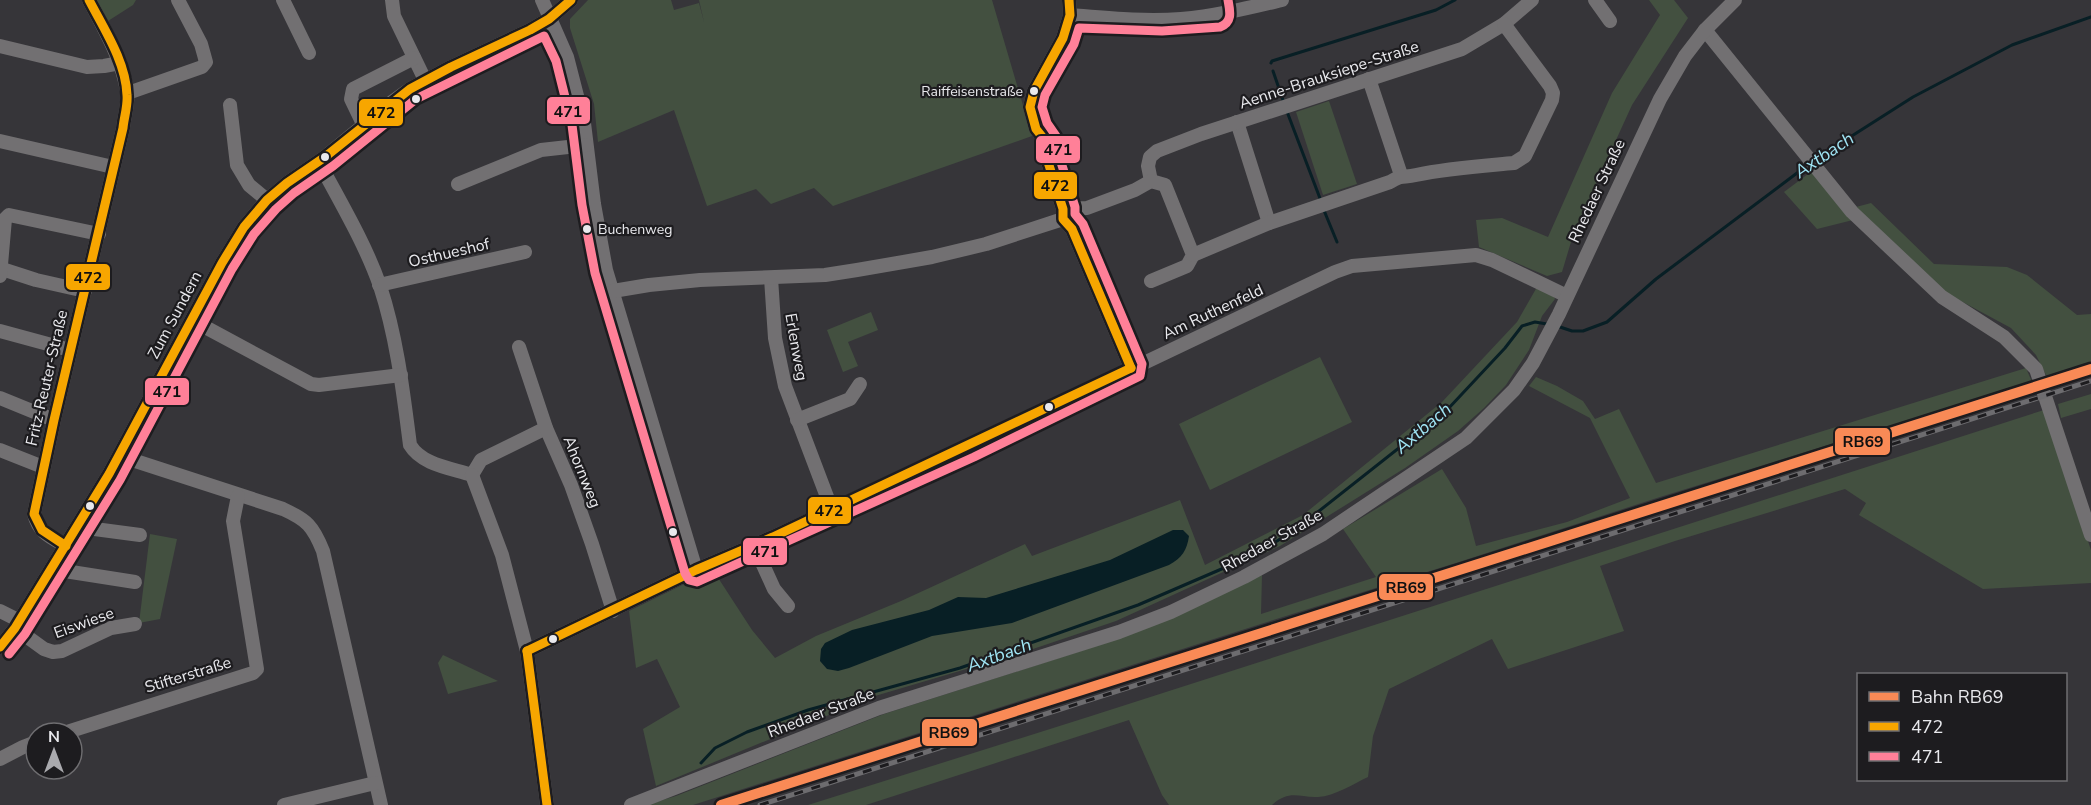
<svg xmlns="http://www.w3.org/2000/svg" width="2091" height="805" font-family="'Nunito Sans',sans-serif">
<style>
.green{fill:#435040}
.water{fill:#081f25}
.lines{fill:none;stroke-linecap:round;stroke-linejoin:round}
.stream{stroke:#081f25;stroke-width:3}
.minor{stroke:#727072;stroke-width:14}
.rail-casing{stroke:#6d6c6f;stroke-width:5}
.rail{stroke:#1d1c1f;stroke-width:3;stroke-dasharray:9;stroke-linecap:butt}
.bus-1-casing{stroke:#1d1c1f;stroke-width:14}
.bus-2-casing{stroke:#1d1c1f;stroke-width:14}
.bus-1{stroke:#f7a600;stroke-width:9}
.bus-2{stroke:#ff8098;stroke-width:9}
.rail-1-casing{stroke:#1d1c1f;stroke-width:15}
.rail-1{stroke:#f98a56;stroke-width:10}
.bus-dot{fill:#e9e9ed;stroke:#1d1c1f;stroke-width:2}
.labels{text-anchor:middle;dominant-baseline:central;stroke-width:4.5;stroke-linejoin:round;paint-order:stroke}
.bus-label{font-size:14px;fill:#e9e9ed;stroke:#1d1c1f;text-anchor:end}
.street-label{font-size:16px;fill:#e9e9ed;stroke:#1d1c1f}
.water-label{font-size:18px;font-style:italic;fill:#a0e5f5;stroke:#1d1c1f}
.line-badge{stroke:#1d1c1f;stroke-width:2}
.pale-badge-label{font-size:16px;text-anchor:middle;font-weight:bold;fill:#111}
</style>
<rect width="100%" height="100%" fill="#363539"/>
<g class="green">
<polygon points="96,0 136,0 133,5 108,21"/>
<polygon points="588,0 671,0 674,10 699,3 704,22 699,0 992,0 1032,136 833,206 814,188 771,204 756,189 707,206 674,110 598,142 594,104 570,28 570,19"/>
<polygon points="1649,0 1674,0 1688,18 1632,105 1574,232 1562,272 1547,276 1479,247 1476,220 1502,218 1548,237 1612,93 1660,15"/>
<polygon points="1329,101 1357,184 1323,195 1296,112"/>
<polygon points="1812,171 1853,220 1817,229 1784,192"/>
<polygon points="1871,203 1934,264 2007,267 2027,275 2077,315 2091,314 2091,363 2047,377 2036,355 2011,328 1946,293 1856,207"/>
<polygon points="1537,287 1553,295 1555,299 1542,316 1529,350 1506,385 1484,408 1458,431 1405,468 1280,546 1116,621 1027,651 875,696 656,786 643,729 680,707 657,659 636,668 629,611 713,570 752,630 775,658 816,636 901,601 1025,544 1032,556 1180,500 1205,565 1303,515 1442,402 1517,322"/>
<polygon points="871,312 878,330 848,342 858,366 843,372 827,330"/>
<polygon points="1320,357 1352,422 1210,490 1179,424"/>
<polygon points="2026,368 2032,382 1660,497 1459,562 1264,623 693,805 646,805 676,796 884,714 1121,638 1262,575 1261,614 1376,577 1343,529 1442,469 1466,508 1476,546 1567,522 1630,498 1590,418 1529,386 1536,377 1557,386 1583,401 1595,419 1619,409 1656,483"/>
<polygon points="2091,394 2091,409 2061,418 2058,404"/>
<path d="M2044 410 2091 550V583L1983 589 1859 515 1866 503 1845 489 1675 541 1600 566 1624 631 1508 669 1492 639 1389 689 1373 736 1368 777C1353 784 1335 796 1318 797 1299 798 1290 789 1272 805H1169L1162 795 1129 720 866 805H808L1088 717Z"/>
<polygon points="150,534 177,539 160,619 139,623"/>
<polygon points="443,655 498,681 448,694 438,663"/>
</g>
<path class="water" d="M1173 530H1183L1189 536C1187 550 1182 558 1169 565L1012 623 932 636 849 668 838 671 827 669 820 661 821 649 825 643 852 630 929 610 958 597 986 598 1110 560Z"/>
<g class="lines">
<g class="stream">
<polyline points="1271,63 1272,61 1436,10 1455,0"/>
<polyline points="1273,71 1284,103"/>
<polyline points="1286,109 1321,201"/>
<polyline points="1814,160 1913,97 2012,45 2091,17"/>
<polyline points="1323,208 1337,242"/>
<polyline points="1557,326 1572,331 1583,331 1607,322 1656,279 1809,164"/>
<polyline points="701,763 715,748 747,732 808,710 960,668 1138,605 1254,555 1295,530 1447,410 1505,348 1522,326 1535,322 1547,324"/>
</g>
<g class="minor">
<polyline points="283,0 309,53"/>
<polyline points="392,0 394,16 425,80"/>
<polyline points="542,0 567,57 584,123 594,204 606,270 696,570"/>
<polyline points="1069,0 1070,15 1063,38 1034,91 1030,107 1036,129 1044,139 1048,162 1063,209 1063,219 1072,229 1131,368"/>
<polyline points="1595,0 1610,21"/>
<path d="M1070 15C1107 18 1145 22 1181 19 1216 16 1248 8 1282 0"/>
<polyline points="1705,30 1852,212 1942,297 2004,337 2036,369 2091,535"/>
<polyline points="0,46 87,67 104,66 120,63"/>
<polyline points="1369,79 1401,175"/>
<polyline points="128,93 202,67 206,62 201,44 178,0"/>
<polyline points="230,105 237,165 249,185 267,200"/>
<polyline points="1237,122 1269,223"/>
<polyline points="364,126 351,99 353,89 414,58"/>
<polyline points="0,141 113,167"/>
<path d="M319 162C340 202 365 243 380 286 397 338 403 391 410 445 422 465 451 468 472 475L481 460 546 428"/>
<polyline points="1151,181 1148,166 1150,157 1157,151 1201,134 1462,49 1504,24 1532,0"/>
<polyline points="458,184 541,150 586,145"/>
<polyline points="1063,209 1087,208 1135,190 1151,181 1165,185 1193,255 1187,266 1151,281"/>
<path d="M1193 255 1269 223 1390 182C1403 174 1403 178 1416 175 1448 168 1481 166 1514 163L1525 156 1552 100 1553 93 1550 86 1504 24"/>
<polyline points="2,269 36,280 85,291"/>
<polyline points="0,276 5,219 9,215 99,234"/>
<polyline points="771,278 775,338 785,386 832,510"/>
<polyline points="379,285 525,252"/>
<polyline points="613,291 649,285 700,280 825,275 857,270 932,257 986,244 1063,219"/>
<polyline points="192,320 311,384 319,385 401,375"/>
<polyline points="0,331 70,350"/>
<polyline points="519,347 546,428 571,485 592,544 613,611"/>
<polyline points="0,398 54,420"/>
<polyline points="797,420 850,399 860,384"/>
<polyline points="0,450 43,467"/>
<path d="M120 456 283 509C307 520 313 526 323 551L381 805"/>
<polyline points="472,475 502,555 527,651 547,805"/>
<polyline points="80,525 87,528 140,535"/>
<polyline points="754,545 774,589 788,606"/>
<path d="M66 546C50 537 39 533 34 514L54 420 123 128C124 117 129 102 127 91 122 59 104 29 89 0"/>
<polyline points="52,569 135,582"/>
<polyline points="0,611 20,621"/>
<polyline points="15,628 44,649 53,652 62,651 111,628 135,624"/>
<polyline points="0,647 15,628 109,474 222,263 244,227 267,200 287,183 325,157 392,102 410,89 451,67 530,30 549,19 571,0"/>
<polyline points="527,651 696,570 773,537 1060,403 1335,272 1352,266 1476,255 1492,260 1567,296"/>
<polyline points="64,733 253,673 257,669 233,521 238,496"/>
<polyline points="0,759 23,747 36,742"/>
<polyline points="284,805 375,783"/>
<polyline points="631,805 879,708 1119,632 1171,612 1244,577 1323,534 1466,438 1514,390 1533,363 1559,314 1660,99 1685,56 1705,30 1735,0"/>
</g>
<g class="rail-casing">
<polyline id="rail" points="760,805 2091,381"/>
</g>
<use href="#rail" class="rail"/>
<g class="bus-1-casing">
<g id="bus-1">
<polyline points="1069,0 1070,15 1063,38 1034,91 1030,107 1036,129 1044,139 1048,162 1063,209 1063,219 1072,229 1131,368"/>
<path d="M66 546 42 530 34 514 54 420 123 128C124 117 128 106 127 95 126 62 104 29 89 0"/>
<polyline points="0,647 15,628 109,474 222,263 244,227 267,200 287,183 325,157 410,89 451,67 530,30 549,19 571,0"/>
<polyline points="527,651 696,570 773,537 1131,368"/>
<polyline points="527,651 547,805"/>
</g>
</g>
<g class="bus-2-casing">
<path id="bus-2" d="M9 654 25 634 120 480 232 269 254 234 276 209 294 193 333 166 416 99 544 36 556 61 572 125 582 205 595 273 685 573 689 580 697 582 974 457 1140 376 1142 364 1083 224 1075 214V207L1060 159 1056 136 1047 123 1042 107 1045 95 1074 44 1079 28 1162 31 1220 27C1233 22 1230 11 1228 0"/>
</g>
<use href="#bus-1" class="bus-1"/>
<use href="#bus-2" class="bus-2"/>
<g class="rail-1-casing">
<polyline id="rail-1" points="721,805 2091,369"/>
</g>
<use href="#rail-1" class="rail-1"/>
</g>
<g class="bus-dot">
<circle cx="1034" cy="91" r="5"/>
<circle cx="416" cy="99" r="5"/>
<circle cx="325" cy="157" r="5"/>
<circle cx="587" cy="229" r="5"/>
<circle cx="1049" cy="407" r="5"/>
<circle cx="90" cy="506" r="5"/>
<circle cx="673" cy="532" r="5"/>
<circle cx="553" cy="639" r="5"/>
</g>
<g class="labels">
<g class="bus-label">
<text x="1023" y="91">Raiffeisenstraße</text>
<text x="598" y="229" text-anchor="start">Buchenweg</text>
</g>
<g class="street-label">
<text transform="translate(1329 75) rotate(-18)">Aenne-Brauksiepe-Straße</text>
<text transform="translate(1597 191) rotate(-65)">Rhedaer Straße</text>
<text transform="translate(449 253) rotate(-13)">Osthueshof</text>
<text transform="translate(1213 312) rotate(-25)">Am Ruthenfeld</text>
<text transform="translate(175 315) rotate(-62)">Zum Sundern</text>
<text transform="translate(796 347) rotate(80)">Erlenweg</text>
<text transform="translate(47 378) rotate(-77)">Fritz-Reuter-Straße</text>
<text transform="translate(582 472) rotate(68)">Ahornweg</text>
<text transform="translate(1272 541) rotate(-29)">Rhedaer Straße</text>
<text transform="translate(84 623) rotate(-20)">Eiswiese</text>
<text transform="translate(188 675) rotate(-17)">Stifterstraße</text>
<text transform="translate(821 713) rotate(-21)">Rhedaer Straße</text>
</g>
<g class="water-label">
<text transform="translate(1824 155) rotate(-34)">Axtbach</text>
<text transform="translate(1423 428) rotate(-40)">Axtbach</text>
<text transform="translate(999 655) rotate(-20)">Axtbach</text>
</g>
</g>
<g class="line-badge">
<rect x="546" y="96" width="45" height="29" rx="6" fill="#ff8098"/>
<rect x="358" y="98" width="46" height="29" rx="6" fill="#f7a600"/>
<rect x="1035" y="135" width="46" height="29" rx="6" fill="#ff8098"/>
<rect x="1033" y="171" width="45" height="29" rx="6" fill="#f7a600"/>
<rect x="65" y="263" width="46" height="28" rx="6" fill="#f7a600"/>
<rect x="144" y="377" width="46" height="29" rx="6" fill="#ff8098"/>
<rect x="1834" y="427" width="57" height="29" rx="6" fill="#f98a56"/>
<rect x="807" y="496" width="45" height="29" rx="6" fill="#f7a600"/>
<rect x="742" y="537" width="46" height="29" rx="6" fill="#ff8098"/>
<rect x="1378" y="573" width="56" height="28" rx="6" fill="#f98a56"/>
<rect x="921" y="718" width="57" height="29" rx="6" fill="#f98a56"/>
</g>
<g class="pale-badge-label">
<text x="568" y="117">471</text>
<text x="381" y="118">472</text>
<text x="1058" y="155">471</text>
<text x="1055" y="191">472</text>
<text x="88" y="283">472</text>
<text x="167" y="397">471</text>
<text x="1863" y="447">RB69</text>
<text x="829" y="516">472</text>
<text x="765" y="557">471</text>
<text x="1406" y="593">RB69</text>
<text x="949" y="738">RB69</text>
</g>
<rect x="1857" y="673" width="210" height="108" fill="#1d1c1f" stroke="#6f6e71" stroke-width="1.5"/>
<rect x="1869" y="692" width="30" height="9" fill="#f98a56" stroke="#6f6e71" stroke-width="1.5"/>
<text x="1911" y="703" font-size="18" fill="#e9e9ed">Bahn RB69</text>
<rect x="1869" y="722" width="30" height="9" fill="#f7a600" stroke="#6f6e71" stroke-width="1.5"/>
<text x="1911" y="733" font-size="18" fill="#e9e9ed">472</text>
<rect x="1869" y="752" width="30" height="9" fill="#ff8098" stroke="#6f6e71" stroke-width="1.5"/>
<text x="1911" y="763" font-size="18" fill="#e9e9ed">471</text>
<g transform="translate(54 751)"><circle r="28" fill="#1d1c1f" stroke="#6f6e71" stroke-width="1.5"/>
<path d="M0-4.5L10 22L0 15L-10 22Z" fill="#aaaaae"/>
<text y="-9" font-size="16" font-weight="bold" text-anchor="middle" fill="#e9e9ed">N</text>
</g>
</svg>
